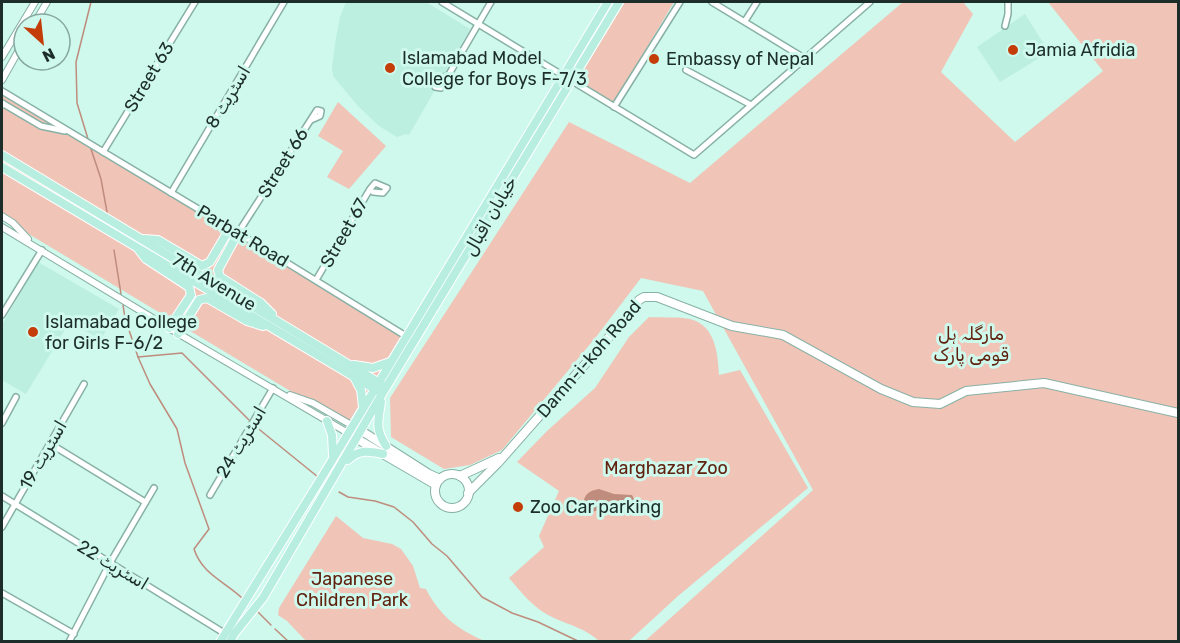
<svg xmlns="http://www.w3.org/2000/svg" width="1180" height="643" font-family="Rubik,'Noto Naskh Arabic',sans-serif">
<style>
.built{fill:#bcefdf}
.green{fill:#f0c4b7}
.water{fill:#bf8c7d}
.lines{fill:none;stroke-linecap:round;stroke-linejoin:round}
.stream{stroke:#bf8c7d;stroke-width:1.5}
.minor-casing{stroke:#88b1a5;stroke-width:8}
.tertiary-casing{stroke:#88b1a5;stroke-width:8}
.secondary-casing{stroke:#88b1a5;stroke-width:10}
.primary-casing{stroke:#fff;stroke-width:10}
.minor{stroke:#fff;stroke-width:5}
.tertiary{stroke:#fff;stroke-width:6}
.secondary{stroke:#fff;stroke-width:8}
.primary{stroke:#b7eedf;stroke-width:8}
.poi-dot{fill:#c43c07;stroke:#cef9ec;stroke-width:2}
.labels{text-anchor:middle;dominant-baseline:central;stroke-width:6;stroke-linejoin:round;paint-order:stroke}
.poi-label{font-size:18px;fill:#1d2d29;stroke:#cef9ec;text-anchor:start}
.street-label{font-size:18px;fill:#1d2d29;stroke:#cef9ec}
.park-label{font-size:18px;fill:#60210e;stroke:#cef9ec}
</style>
<rect width="100%" height="100%" fill="#cef9ec"/>
<g class="built">
<polygon points="346,2 426,2 470,29 409,135 406,134 397,137 379,126 358,106 333,76 332,66 336,38 340,17"/>
<polygon points="1025,14 1049,52 1000,82 977,47"/>
<polygon points="38,262 119,309 101,339 69,323 26,394 2,380 2,325"/>
</g>
<g class="green">
<polygon points="625,2 674,2 614,103 581,84 582,73"/>
<polygon points="903,2 963,2 973,14 941,72 1015,142 1103,71 1048,2 1178,2 1178,641 645,641 813,490 703,291 641,278 596,337 502,450 470,465 444,469 391,437 390,398 569,122 690,183"/>
<polygon points="2,93 401,336 347,425 2,218"/>
<polygon points="338,102 386,146 349,189 327,177 343,151 318,136"/>
<path d="M649 317C661 318 686 316 696 321 716 330 718 356 719 375L740 370 808 488 678 596 629 641H599C584 628 572 626 554 618 535 610 522 593 509 578L544 547 539 536 559 491 517 462 547 431 595 388 629 337Z"/>
<path d="M336 516 363 538 392 544 401 549 413 566 420 588 426 589C439 615 458 630 485 641H306L287 621 278 615 279 608Z"/>
</g>
<path class="water" d="M599 489 614 494 632 495 639 509 634 513 614 514 606 506 593 512H589C579 501 585 491 599 489Z"/>
<g class="lines">
<g class="stream">
<polyline points="88,139 77,103 76,62 91,2"/>
<polyline points="91,149 101,179 107,212"/>
<polyline points="114,250 121,294"/>
<polyline points="123,305 125,318 138,357 182,353 249,420"/>
<path d="M138 357 150 384 177 429 185 463 209 529 194 549C202 574 224 581 242 598"/>
<polyline points="255,426 318,477"/>
<polyline points="339,492 348,497 375,501 394,507 413,522 432,544 447,556 482,597 512,613 538,622 580,642"/>
<polyline points="257,611 271,625"/>
<polyline points="275,629 289,642"/>
</g>
<g class="minor-casing">
<g id="minor">
<polyline points="442,2 694,155 870,2"/>
<polyline points="712,2 804,58"/>
<polyline points="745,21 757,2"/>
<polyline points="1005,26 1008,14 1008,2"/>
<polyline points="686,70 751,105"/>
<polyline points="448,76 436,79 434,82 435,87 441,88 491,2"/>
<polyline points="2,91 263,248 409,338"/>
<polyline points="2,103 41,126 65,131"/>
<polyline points="614,107 680,2"/>
<polyline points="103,152 195,2"/>
<polyline points="171,193 284,2"/>
<polyline points="238,233 317,110 321,111 320,116 311,120"/>
<polyline points="316,280 370,189 375,183 387,188 383,193 373,192"/>
<polyline points="2,315 42,250"/>
<polyline points="2,423 16,397"/>
<polyline points="49,443 145,502"/>
<polyline points="210,495 273,388"/>
<polyline points="2,496 224,633"/>
<polyline points="2,527 84,384"/>
<polyline points="2,593 74,634"/>
<polyline points="69,642 110,563 154,488"/>
</g>
</g>
<g class="tertiary-casing">
<g id="tertiary">
<polyline points="34,24 47,2"/>
<polyline points="2,57 35,2"/>
<polyline points="2,80 24,41"/>
<polyline points="2,105 3,104"/>
<polyline points="2,216 13,223 28,239"/>
<polyline points="2,227 169,328 348,433"/>
<polyline points="290,395 313,403 353,426"/>
</g>
</g>
<g class="secondary-casing">
<g id="secondary">
<polyline points="357,428 429,474 440,479"/>
<polyline points="352,436 436,485"/>
<circle cx="452" cy="491" r="17"/>
<polyline points="460,476 499,458"/>
<polyline points="468,493 498,463 631,312 639,300 644,297 657,297 732,326 783,335 881,389 913,402 940,404 966,391 1044,383 1178,413"/>
</g>
</g>
<g class="primary-casing">
<g id="primary">
<polyline points="2,155 381,384"/>
<polyline points="2,167 378,391"/>
<polyline points="238,233 218,270 220,277 261,303 272,314"/>
<polyline points="143,239 158,240 202,266 210,262 230,228"/>
<polyline points="139,250 146,259 189,287 191,295 169,328"/>
<polyline points="178,334 199,300 207,298 247,321 263,326"/>
<polyline points="354,365 373,368 390,362"/>
<polyline points="354,377 361,390 363,407"/>
<path d="M381 402C378 422 375 428 386 446"/>
<polyline points="327,421 332,435 333,455"/>
<path d="M348 460C359 449 369 451 383 454"/>
<polyline points="220,642 325,472 608,2"/>
<polyline points="230,642 234,634 263,598 382,394 619,2"/>
</g>
</g>
<use href="#minor" class="minor"/>
<use href="#tertiary" class="tertiary"/>
<use href="#secondary" class="secondary"/>
<use href="#primary" class="primary"/>
</g>
<g class="poi-dot">
<circle cx="1013" cy="50" r="6"/>
<circle cx="654" cy="59" r="6"/>
<circle cx="390" cy="68" r="6"/>
<circle cx="33" cy="332" r="6"/>
<circle cx="518" cy="507" r="6"/>
</g>
<g class="labels">
<g class="poi-label">
<text x="1025" y="50">Jamia Afridia</text>
<text x="402" y="58">Islamabad Model<tspan x="402" dy="21">College for Boys F-7/3</tspan></text>
<text x="666" y="59">Embassy of Nepal</text>
<text x="45" y="322">Islamabad College<tspan x="45" dy="21">for Girls F-6/2</tspan></text>
<text x="530" y="507">Zoo Car parking</text>
</g>
<g class="street-label">
<text transform="translate(149 77) rotate(-59)">Street 63</text>
<text transform="translate(228 97) rotate(-59)">اسٹریٹ 8</text>
<text transform="translate(283 163) rotate(-58)">Street 66</text>
<text transform="translate(490 216) rotate(-60)">خیابان اقبال</text>
<text transform="translate(344 233) rotate(-60)">Street 67</text>
<text transform="translate(243 236) rotate(31)">Parbat Road</text>
<text transform="translate(214 282) rotate(31)">7th Avenue</text>
<text transform="translate(589 359) rotate(-49)">Damn-i-koh Road</text>
<text transform="translate(241 442) rotate(-59)">اسٹریٹ 24</text>
<text transform="translate(43 455) rotate(-60)">اسٹریٹ 19</text>
<text transform="translate(113 565) rotate(31)">اسٹریٹ 22</text>
</g>
<g class="park-label">
<text x="971" y="334">مارگلہ ہل<tspan x="971" dy="21">قومی پارک</tspan></text>
<text x="666" y="468">Marghazar Zoo</text>
<text x="352" y="579">Japanese<tspan x="352" dy="21">Children Park</tspan></text>
</g>
</g>
<rect width="1180" height="643" fill="none" stroke="#1d2d29" stroke-width="6"/>
<g transform="translate(42 42) rotate(153)"><circle r="28" fill="#cef9ec" stroke="#87a79e" stroke-width="1.5"/>
<path d="M0-4.5L10 22L0 15L-10 22Z" fill="#c43c07"/>
<text y="-9" font-size="16" font-weight="bold" text-anchor="middle" fill="#1d2d29">N</text>
</g>
</svg>
